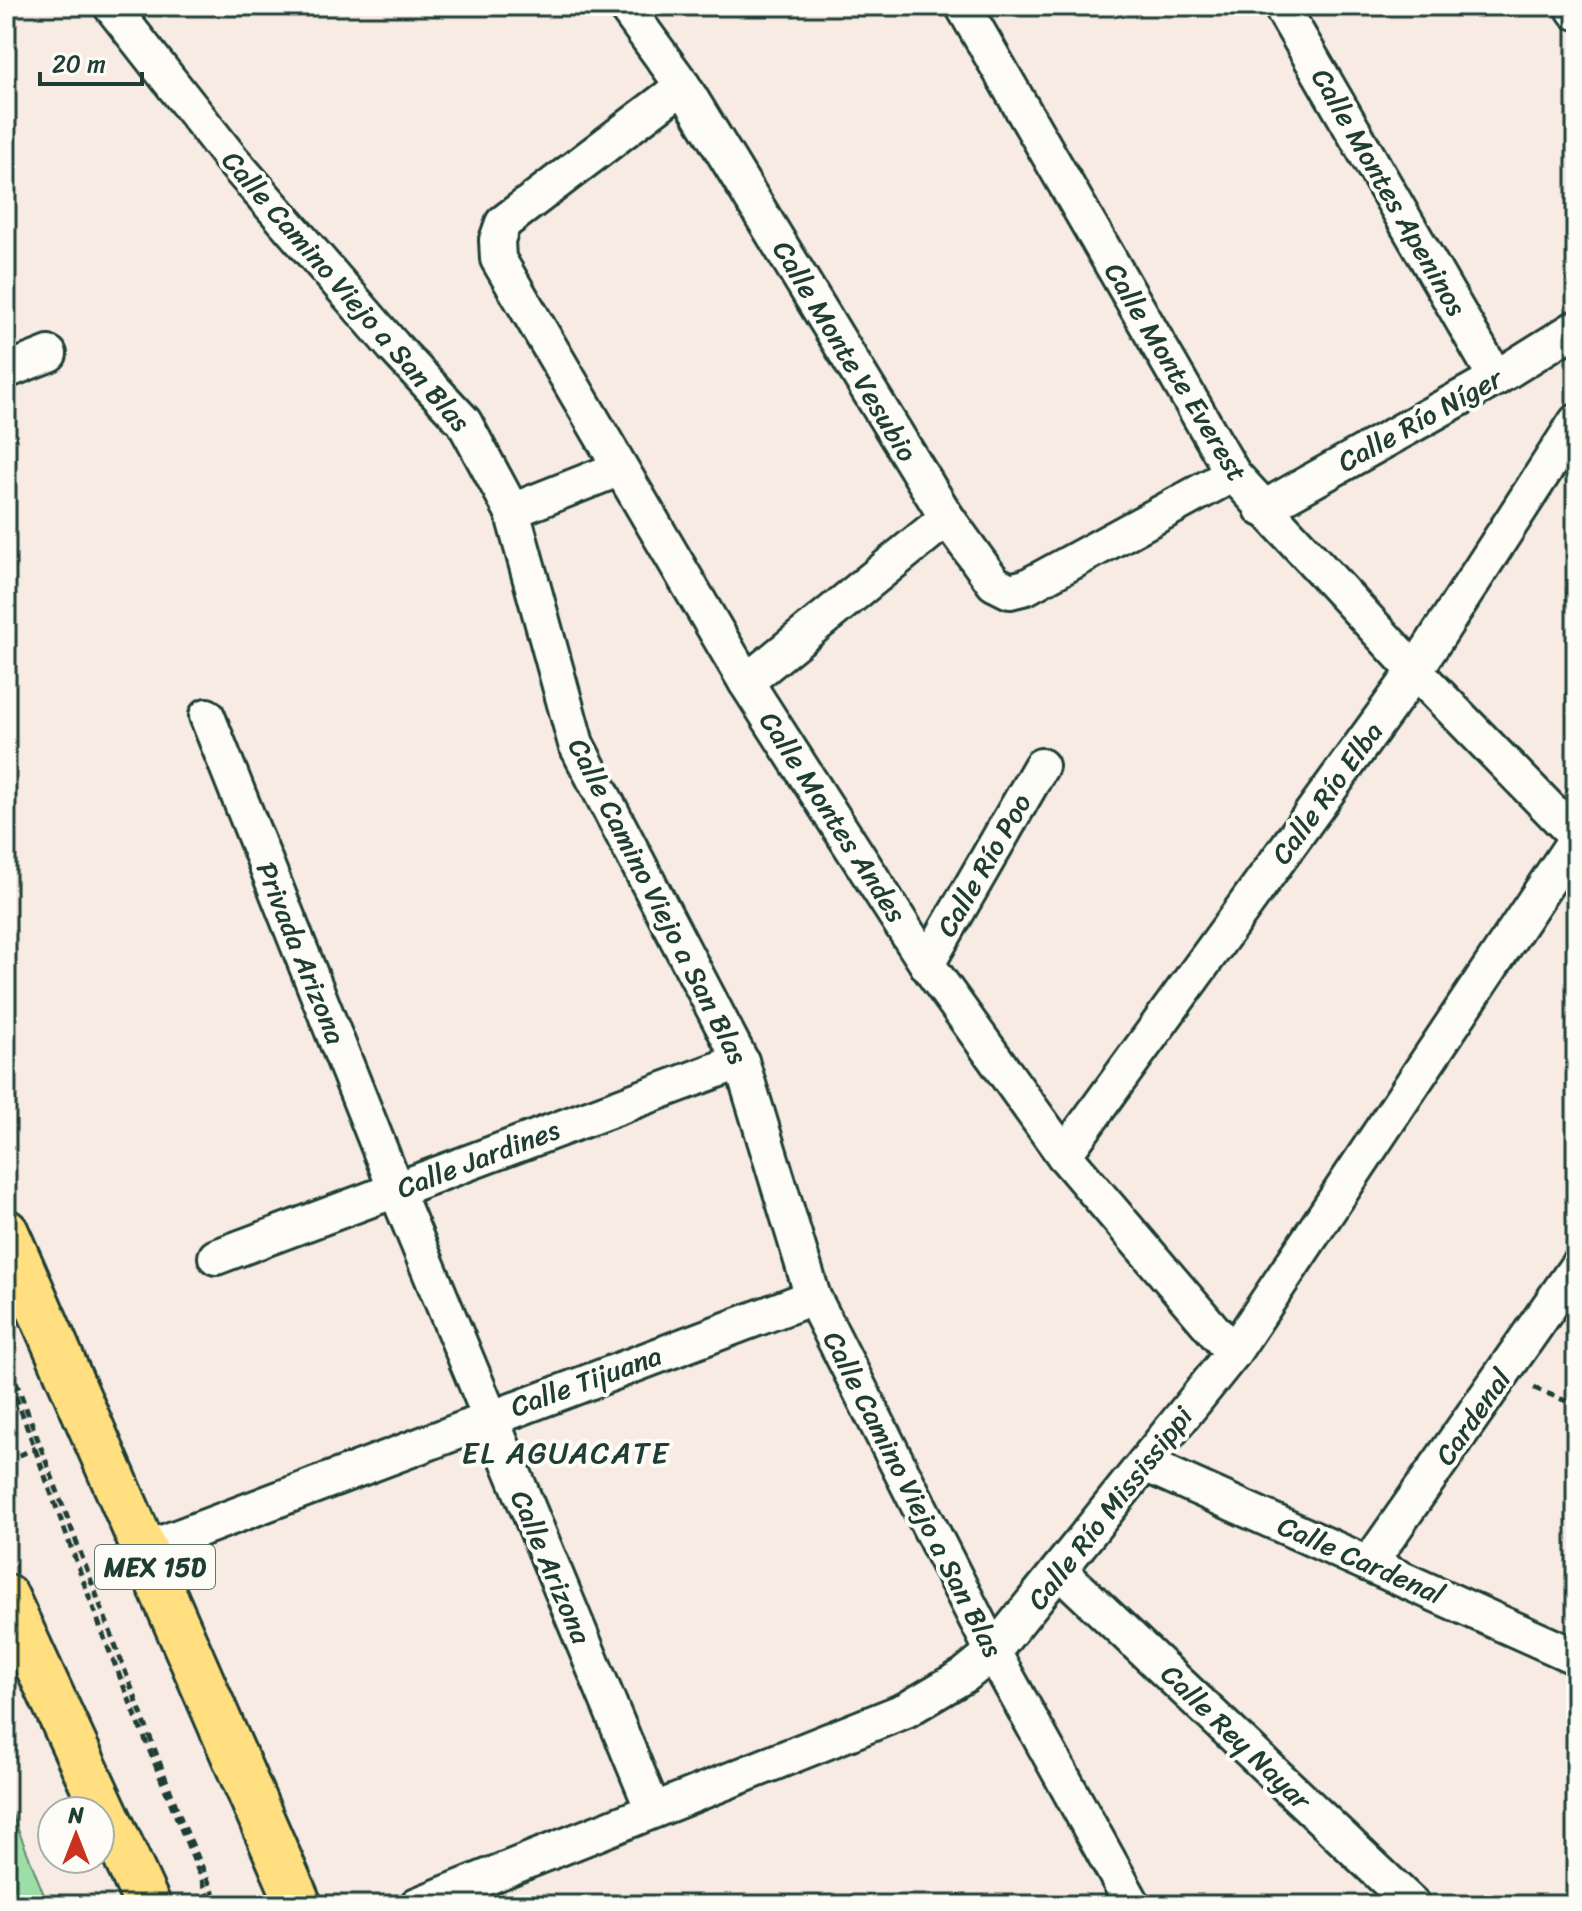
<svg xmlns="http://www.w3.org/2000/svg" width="1582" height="1911" font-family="Sriracha,sans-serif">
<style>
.green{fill:#9ddda7;stroke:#5e8d6e;stroke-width:2}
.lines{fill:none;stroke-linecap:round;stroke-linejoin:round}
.minor-casing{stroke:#1f3d34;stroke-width:40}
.highway-casing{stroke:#1f3d34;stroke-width:50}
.path{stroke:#1f3d34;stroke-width:5;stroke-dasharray:8 6;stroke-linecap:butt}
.minor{stroke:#fdfcf7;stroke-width:34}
.highway{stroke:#ffdf80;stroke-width:44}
.labels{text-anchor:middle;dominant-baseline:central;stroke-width:8;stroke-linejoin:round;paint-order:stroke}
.shield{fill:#fdfcf7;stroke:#62766e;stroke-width:2}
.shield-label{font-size:26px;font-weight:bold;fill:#1f3d34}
.street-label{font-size:28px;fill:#1f3d34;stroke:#fdfcf7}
.neighbourhood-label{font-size:30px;letter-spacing:2px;fill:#1f3d34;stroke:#fdfcf7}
</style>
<rect width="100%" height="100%" fill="#f7ebe4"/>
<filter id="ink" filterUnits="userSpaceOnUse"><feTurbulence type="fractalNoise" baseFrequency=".0125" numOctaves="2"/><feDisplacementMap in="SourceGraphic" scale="16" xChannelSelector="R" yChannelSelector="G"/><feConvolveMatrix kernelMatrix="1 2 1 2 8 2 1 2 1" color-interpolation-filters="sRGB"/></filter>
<g filter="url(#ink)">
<polygon class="green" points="6,1799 48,1905 6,1905"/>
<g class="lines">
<g class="minor-casing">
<g id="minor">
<polyline points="111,6 232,160 393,346 464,422 512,511 576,744 741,1061 813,1297 993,1652 1133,1905"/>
<polyline points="625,6 683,86 947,518 994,583 1010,591 1026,587 1233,474"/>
<polyline points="963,6 1233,474 1415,671 1576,836"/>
<polyline points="1281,6 1496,378"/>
<polyline points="1572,6 1576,12"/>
<polyline points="683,86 503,223 497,240 498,259 746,682 927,964 1064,1155 1233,1353"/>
<polyline points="6,371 49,354"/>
<polyline points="1262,509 1496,378 1576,328"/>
<polyline points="512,511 618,469"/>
<polyline points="746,682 947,518"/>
<polyline points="207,716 396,1190 653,1810"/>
<polyline points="927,964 1041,766"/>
<polyline points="1064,1155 1415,671 1576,422"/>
<polyline points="216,1257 741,1061"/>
<polyline points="1145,1464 1576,1657"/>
<polyline points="147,1549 813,1297"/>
<polyline points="1369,1564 1576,1268"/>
<polyline points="1059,1570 1413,1905"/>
<polyline points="417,1905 906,1710 965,1675 993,1652 1233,1353 1576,839"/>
</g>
</g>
<g class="highway-casing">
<g id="highway">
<polyline points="6,1232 299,1905"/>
<polyline points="6,1597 148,1905"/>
</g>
</g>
<g class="path">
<polyline points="6,1355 182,1822 219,1905"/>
<polyline points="6,1370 105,1640 212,1905"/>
<polyline points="1534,1388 1576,1405"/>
<polyline points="6,1461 36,1448"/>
</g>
<use href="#minor" class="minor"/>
<use href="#highway" class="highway"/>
</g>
</g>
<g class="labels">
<rect class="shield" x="95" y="1545" width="120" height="44" rx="6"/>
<g class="shield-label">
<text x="155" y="1567">MEX 15D</text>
</g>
<g class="street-label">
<text transform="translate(1389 192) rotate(60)">Calle Montes Apeninos</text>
<text transform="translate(346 291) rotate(49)">Calle Camino Viejo a San Blas</text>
<text transform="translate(845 351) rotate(59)">Calle Monte Vesubio</text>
<text transform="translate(1176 372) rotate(59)">Calle Monte Everest</text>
<text transform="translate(1420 420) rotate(-29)">Calle Río Níger</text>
<text transform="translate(1327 793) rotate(-54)">Calle Río Elba</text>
<text transform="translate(833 817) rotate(57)">Calle Montes Andes</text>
<text transform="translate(984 865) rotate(-60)">Calle Río Poo</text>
<text transform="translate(658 901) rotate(63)">Calle Camino Viejo a San Blas</text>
<text transform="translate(301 953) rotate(68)">Privada Arizona</text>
<text transform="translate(478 1159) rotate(-21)">Calle Jardines</text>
<text transform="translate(586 1381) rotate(-20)">Calle Tijuana</text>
<text transform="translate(1473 1417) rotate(-55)">Cardenal</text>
<text transform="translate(913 1494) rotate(63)">Calle Camino Viejo a San Blas</text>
<text transform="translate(1110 1508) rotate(-52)">Calle Río Mississippi</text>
<text transform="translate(1361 1560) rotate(24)">Calle Cardenal</text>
<text transform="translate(551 1567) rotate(67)">Calle Arizona</text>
<text transform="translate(1236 1737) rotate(44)">Calle Rey Nayar</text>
</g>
<g class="neighbourhood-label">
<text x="566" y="1453">EL AGUACATE</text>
</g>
</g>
<rect width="1582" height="1911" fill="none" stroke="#fdfcf7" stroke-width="32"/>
<rect x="16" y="16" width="1550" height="1879" fill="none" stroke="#1f3d34" stroke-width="3" filter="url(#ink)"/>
<g transform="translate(76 1835)"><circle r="38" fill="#fdfcf7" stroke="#a4b0a9" stroke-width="2"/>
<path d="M0-6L14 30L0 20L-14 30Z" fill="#c8321e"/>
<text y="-12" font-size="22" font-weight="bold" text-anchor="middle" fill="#1f3d34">N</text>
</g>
<path d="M40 72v12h102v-12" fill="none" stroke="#1f3d34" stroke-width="4"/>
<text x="52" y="72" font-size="24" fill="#1f3d34" stroke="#fdfcf7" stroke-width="6" paint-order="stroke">20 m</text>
</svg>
